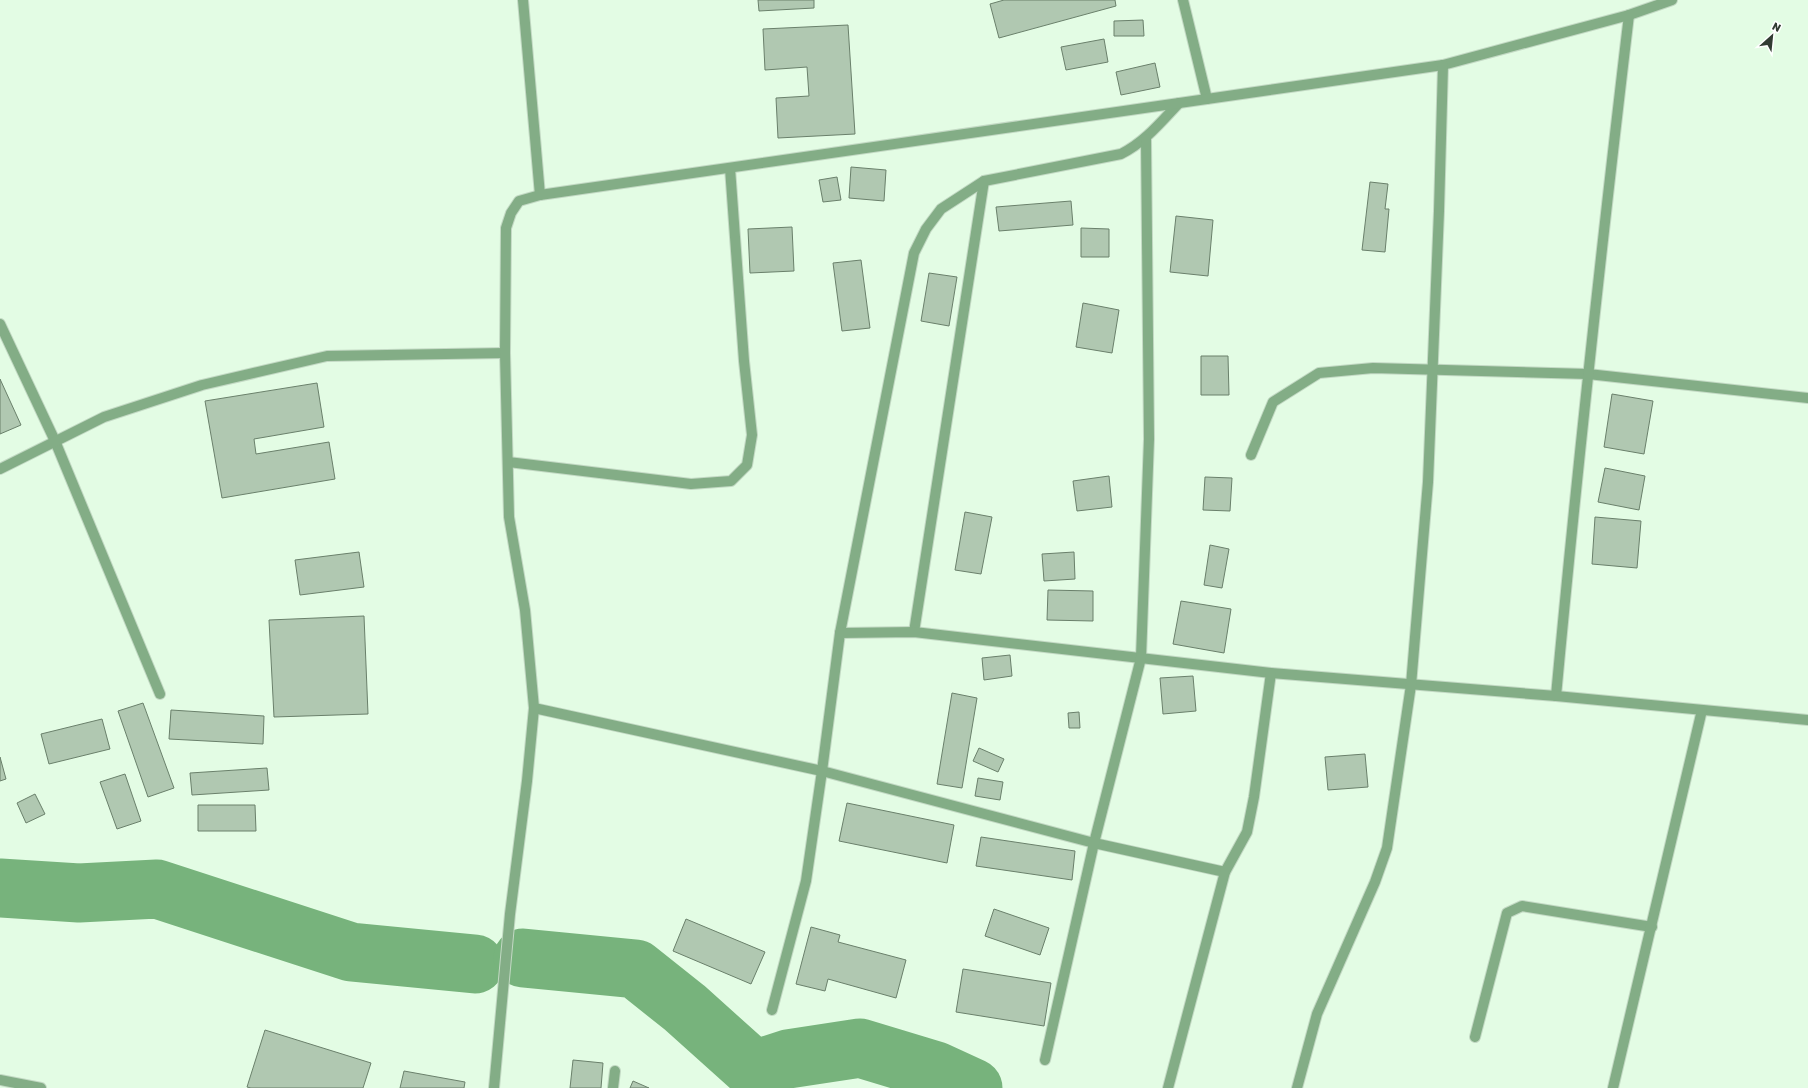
<svg xmlns="http://www.w3.org/2000/svg" width="1808" height="1088" font-family="Rubik,sans-serif">
<style>
.lines{fill:none;stroke-linecap:round;stroke-linejoin:round}
.river{stroke:#77b37c;stroke-width:59}
.building{fill:#b0c8b1;stroke:#6a806b}
.minor-casing{stroke:#c3d9c4;stroke-width:12}
.minor{stroke:#83ad86;stroke-width:10}
</style>
<rect width="100%" height="100%" fill="#e3fce4"/>
<g class="lines">
<g class="river">
<polyline points="0,888 79,893 157,889 351,952 475,964"/>
<polyline points="523,958 636,969 685,1008 754,1070 788,1059 860,1048 936,1071 973,1088"/>
</g>
</g>
<g class="building">
<polygon points="758,0 814,0 814,8 759,11"/>
<polygon points="1004,0 1115,0 1116,6 999,38 990,4"/>
<polygon points="1143,20 1144,36 1114,36 1114,21"/>
<polygon points="848,25 855,134 778,138 776,98 809,96 807,67 765,70 763,29"/>
<polygon points="1104,39 1108,62 1066,70 1061,47"/>
<polygon points="1155,63 1160,87 1121,95 1116,72"/>
<polygon points="851,167 886,170 884,201 849,198"/>
<polygon points="837,177 841,200 823,202 819,180"/>
<polygon points="1370,182 1388,184 1385,209 1389,209 1385,252 1362,250"/>
<polygon points="1071,201 1073,225 999,231 996,207"/>
<polygon points="1176,216 1213,220 1208,276 1170,272"/>
<polygon points="792,227 794,271 750,273 748,229"/>
<polygon points="1081,228 1109,229 1109,257 1081,257"/>
<polygon points="861,260 870,328 842,331 833,263"/>
<polygon points="929,273 957,277 949,326 921,321"/>
<polygon points="1083,303 1119,310 1112,353 1076,347"/>
<polygon points="1201,356 1228,356 1229,395 1201,395"/>
<polygon points="0,379 21,425 0,434"/>
<polygon points="317,383 324,427 254,439 256,454 329,442 335,479 222,498 205,401"/>
<polygon points="1612,394 1653,401 1644,454 1604,447"/>
<polygon points="1605,468 1645,476 1639,510 1598,502"/>
<polygon points="1109,476 1112,507 1077,511 1073,481"/>
<polygon points="1205,477 1232,478 1230,511 1203,510"/>
<polygon points="965,512 992,517 981,574 955,570"/>
<polygon points="1595,517 1641,521 1637,568 1592,564"/>
<polygon points="1210,545 1229,549 1222,588 1204,585"/>
<polygon points="359,552 364,587 300,595 295,560"/>
<polygon points="1074,552 1075,579 1044,581 1042,554"/>
<polygon points="1048,590 1093,591 1093,621 1047,620"/>
<polygon points="1181,601 1231,609 1224,653 1173,644"/>
<polygon points="364,616 368,714 274,717 269,620"/>
<polygon points="1010,655 1012,676 984,680 982,658"/>
<polygon points="1193,676 1196,711 1163,714 1160,678"/>
<polygon points="952,693 977,698 962,788 937,784"/>
<polygon points="143,703 174,788 148,797 118,711"/>
<polygon points="171,710 264,716 263,744 169,739"/>
<polygon points="1079,712 1080,728 1069,728 1068,713"/>
<polygon points="102,719 110,749 49,764 41,734"/>
<polygon points="979,748 1004,759 998,772 973,761"/>
<polygon points="1365,754 1368,787 1328,790 1325,757"/>
<polygon points="0,757 6,779 0,781"/>
<polygon points="267,768 269,790 192,795 190,773"/>
<polygon points="125,774 141,821 117,829 100,782"/>
<polygon points="978,778 1003,782 1000,800 975,796"/>
<polygon points="35,794 45,814 26,823 17,803"/>
<polygon points="847,803 954,825 947,863 839,841"/>
<polygon points="198,805 255,805 256,831 198,831"/>
<polygon points="981,837 1075,851 1072,880 976,866"/>
<polygon points="994,909 1049,928 1040,955 985,936"/>
<polygon points="686,919 765,952 751,984 673,951"/>
<polygon points="811,927 840,935 838,942 906,960 896,998 828,979 825,991 796,984"/>
<polygon points="963,969 1051,983 1044,1026 956,1012"/>
<polygon points="265,1030 371,1063 363,1088 251,1088 247,1087"/>
<polygon points="573,1060 603,1063 601,1088 570,1088"/>
<polygon points="404,1071 465,1082 464,1088 400,1088"/>
<polygon points="633,1081 649,1088 630,1088"/>
</g>
<g class="lines">
<g class="minor-casing">
<g id="minor">
<polyline points="523,0 540,195"/>
<polyline points="1183,0 1207,99"/>
<polyline points="0,324 55,441 160,694"/>
<polyline points="1251,455 1273,402 1319,373 1373,368 1588,374 1808,398"/>
<polyline points="508,462 691,484 731,481 747,465 752,435 744,361 730,168"/>
<polyline points="0,469 104,417 202,385 327,356 505,353"/>
<polyline points="914,632 984,181"/>
<path d="M840 633 914 253 926 229 941 209 984 181 1121 154C1145 142 1161 122 1179 103"/>
<path d="M1556 696C1577 469 1602 242 1629 15"/>
<polyline points="534,708 822,771 1094,843 1225,872"/>
<polyline points="772,1010 806,881 822,771 840,633 914,632 1271,673 1556,696 1808,720"/>
<polyline points="1475,1037 1507,913 1522,906 1652,927"/>
<polyline points="1045,1060 1094,843 1141,658 1149,439 1146,139"/>
<polyline points="0,1080 41,1088"/>
<polyline points="494,1088 510,914 527,781 534,708 525,610 509,517 505,353 506,228 511,213 519,201 540,195 1443,65 1629,15 1672,0"/>
<polyline points="613,1088 615,1071"/>
<polyline points="1168,1088 1225,872 1247,832 1254,797 1271,673"/>
<polyline points="1297,1088 1317,1014 1375,882 1387,848 1411,685 1428,482 1439,211 1443,65"/>
<polyline points="1613,1088 1702,710"/>
</g>
</g>
<use href="#minor" class="minor"/>
</g>
<g transform="translate(1772 36) rotate(27)" stroke="#ffffff" stroke-width="3" paint-order="stroke">
<path d="M0-3L7 15L0 10L-7 15Z" fill="#313b32"/>
<text y="-6" font-size="11" font-weight="bold" text-anchor="middle" fill="#313b32">N</text>
</g>
</svg>
